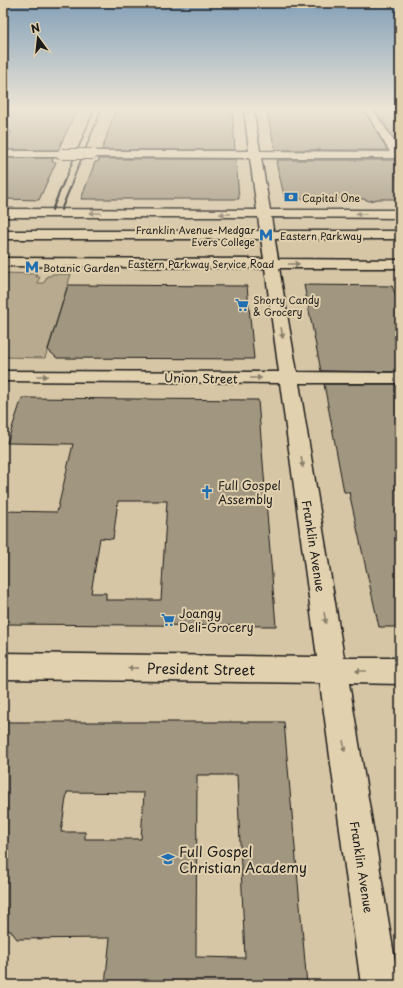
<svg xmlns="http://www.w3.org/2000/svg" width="403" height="988" font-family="'Playpen Sans',sans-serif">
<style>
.green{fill:#b7aa8e;stroke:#6a6355}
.building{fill:#a1967f;stroke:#1c1c1c;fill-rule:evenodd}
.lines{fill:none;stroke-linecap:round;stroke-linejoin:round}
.minor-casing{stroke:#1c1c1c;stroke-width:3}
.major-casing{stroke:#1c1c1c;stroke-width:3}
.minor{fill:#e2d1ae;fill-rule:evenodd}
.major{fill:#e2d1ae;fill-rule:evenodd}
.rail-far1{stroke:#1c1c1c;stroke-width:1.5}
.rail{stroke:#1c1c1c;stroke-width:2}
.minor-bridge-casing{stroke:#1c1c1c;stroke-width:12;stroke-linecap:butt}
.minor-bridge{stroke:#e2d1ae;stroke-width:10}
.oneway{fill:#89806c}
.labels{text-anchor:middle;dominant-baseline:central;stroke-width:4;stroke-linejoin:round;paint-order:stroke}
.far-poi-label{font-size:10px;fill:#1c1c1c;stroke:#e2d1ae;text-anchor:start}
.far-street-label{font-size:10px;fill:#1c1c1c;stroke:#e2d1ae}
.street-label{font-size:12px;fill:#1c1c1c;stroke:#e2d1ae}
.poi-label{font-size:12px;fill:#1c1c1c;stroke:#e2d1ae;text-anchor:start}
.near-street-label{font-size:14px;fill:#1c1c1c;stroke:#e2d1ae}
.near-poi-label{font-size:14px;fill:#1c1c1c;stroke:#e2d1ae;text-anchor:start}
</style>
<rect width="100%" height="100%" fill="#d6c6a5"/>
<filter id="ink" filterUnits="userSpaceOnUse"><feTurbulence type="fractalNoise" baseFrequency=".025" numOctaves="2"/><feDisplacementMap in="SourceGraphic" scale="8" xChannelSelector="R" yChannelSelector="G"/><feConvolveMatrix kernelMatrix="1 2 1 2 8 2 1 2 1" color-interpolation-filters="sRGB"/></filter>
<g filter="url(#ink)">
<polygon class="green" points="3,273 37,274 36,277 40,277 37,283 44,283 47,276 51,276 52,274 71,274 45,358 3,357"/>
<g class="building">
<polygon points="3,108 78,108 58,150 3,150 3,146 12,132 3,132"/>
<polygon points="116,108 232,108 235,150 102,150"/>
<polygon points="266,108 363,108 387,150 275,150"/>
<polygon points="374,108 400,108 400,148"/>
<polygon points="3,158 53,158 52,162 56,162 39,200 3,199"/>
<polygon points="99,159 236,159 239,199 81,199 95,162 98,162"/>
<polygon points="277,160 400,160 400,176 395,176 400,185 400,199 378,199 369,201 364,199 285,199 276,162 278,162"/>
<polygon points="68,285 247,286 254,359 57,358 48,350"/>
<polygon points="304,285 392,286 400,306 400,372 321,371"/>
<polygon points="324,384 400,384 400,627 379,627 349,492 344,492"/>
<path d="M22 398 258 400 276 626 3 624V511L57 512 73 444 7 443ZM118 501H167L161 600H106V593H91L100 538 113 539Z"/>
<path d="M3 722H284L307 985H105L110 938 17 939 11 931 3 930ZM197 775H237L245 958 196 957ZM67 792 144 793 141 839H85V832H61Z"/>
</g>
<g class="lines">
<g class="minor-casing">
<g id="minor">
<polygon points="244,108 253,108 260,151 390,152 364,108 372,108 400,151 400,158 261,158 270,210 400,210 400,218 271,217 278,259 400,260 400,268 279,268 297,372 400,373 400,383 299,383 344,658 400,658 400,684 349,683 399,985 361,985 320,683 3,679 3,653 317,657 280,383 3,381 3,371 279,372 265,268 3,266 3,258 264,259 258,217 3,217 3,209 257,210 250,158 93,157 88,154 93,151 249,151"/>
<polygon points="3,151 62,151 67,154 62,157 3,157"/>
</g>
</g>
<g class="major-casing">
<rect id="major" x="3" y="231" width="397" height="8"/>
</g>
<use href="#minor" class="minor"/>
<use href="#major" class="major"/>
<g class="rail-far1">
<polyline points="64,182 95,108"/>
<polyline points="72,182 102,108"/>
</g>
<g class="rail">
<polyline points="52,210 64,181"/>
<polyline points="61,210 73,181"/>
</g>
<g class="minor-bridge-casing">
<polyline id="minor-bridge" points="62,154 93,154"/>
</g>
<use href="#minor-bridge" class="minor-bridge"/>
</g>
<defs><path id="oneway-solid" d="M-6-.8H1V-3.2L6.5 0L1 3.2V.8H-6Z"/></defs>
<g class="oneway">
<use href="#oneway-solid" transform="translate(95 213) rotate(-180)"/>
<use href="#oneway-solid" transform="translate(225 214) rotate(-180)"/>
<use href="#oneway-solid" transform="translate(361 214) rotate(-180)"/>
<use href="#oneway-solid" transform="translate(294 264)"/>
<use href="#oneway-solid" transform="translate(282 333) rotate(81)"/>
<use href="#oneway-solid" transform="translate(42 376)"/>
<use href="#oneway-solid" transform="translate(256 378)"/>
<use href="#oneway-solid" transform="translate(302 462) rotate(81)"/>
<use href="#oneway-solid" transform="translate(325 618) rotate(81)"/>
<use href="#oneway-solid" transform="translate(133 668) rotate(-179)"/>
<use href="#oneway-solid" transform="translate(361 671) rotate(-180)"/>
<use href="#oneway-solid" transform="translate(344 746) rotate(81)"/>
</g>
</g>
<linearGradient id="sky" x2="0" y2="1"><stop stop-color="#83a0b8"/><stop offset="0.44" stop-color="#ede5d6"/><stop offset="1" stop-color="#ede5d6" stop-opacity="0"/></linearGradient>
<rect width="403" height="246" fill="url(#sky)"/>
<defs>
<g id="bank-bare" transform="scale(1.08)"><path d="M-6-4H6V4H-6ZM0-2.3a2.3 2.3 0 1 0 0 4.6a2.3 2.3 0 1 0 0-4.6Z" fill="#1f6fb2" stroke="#e2d1ae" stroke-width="2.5" paint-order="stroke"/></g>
<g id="metro-bare" transform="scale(1.08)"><path d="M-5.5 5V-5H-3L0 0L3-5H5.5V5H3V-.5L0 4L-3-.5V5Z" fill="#1f6fb2" stroke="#e2d1ae" stroke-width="2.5" paint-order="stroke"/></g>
<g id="supermarket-bare" transform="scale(1.08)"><path d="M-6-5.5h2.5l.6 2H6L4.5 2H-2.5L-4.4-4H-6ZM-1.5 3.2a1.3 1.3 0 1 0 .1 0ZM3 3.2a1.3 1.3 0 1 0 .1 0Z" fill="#1f6fb2" stroke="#e2d1ae" stroke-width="2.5" paint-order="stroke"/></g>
<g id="church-bare" transform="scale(1.08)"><path d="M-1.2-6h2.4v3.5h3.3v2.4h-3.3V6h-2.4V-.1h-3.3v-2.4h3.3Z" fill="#1f6fb2" stroke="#e2d1ae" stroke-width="2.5" paint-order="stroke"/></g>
<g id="school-bare" transform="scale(1.08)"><path d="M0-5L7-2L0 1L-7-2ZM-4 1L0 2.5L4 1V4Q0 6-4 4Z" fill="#1f6fb2" stroke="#e2d1ae" stroke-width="2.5" paint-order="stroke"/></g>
</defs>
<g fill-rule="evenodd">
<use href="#bank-bare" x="291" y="197"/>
<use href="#metro-bare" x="266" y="235"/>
<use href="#metro-bare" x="32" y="267"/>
<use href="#supermarket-bare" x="242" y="305"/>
<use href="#church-bare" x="207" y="492"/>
<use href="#supermarket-bare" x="168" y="620"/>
<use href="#school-bare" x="168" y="859"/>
</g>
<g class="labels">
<g class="far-poi-label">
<text x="302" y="197">Capital One</text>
<text x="255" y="229" text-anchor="end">Franklin Avenue-Medgar<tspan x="255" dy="12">Evers College</tspan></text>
<text x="43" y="267">Botanic Garden</text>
<text x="253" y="299">Shorty Candy<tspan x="253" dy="12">&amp; Grocery</tspan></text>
</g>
<g class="far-street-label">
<text x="321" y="235">Eastern Parkway</text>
<text x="201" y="263">Eastern Parkway Service Road</text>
</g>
<g class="street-label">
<text transform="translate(201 378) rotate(1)">Union Street</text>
<text transform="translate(314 546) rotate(81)">Franklin Avenue</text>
<text transform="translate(362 867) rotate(81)">Franklin Avenue</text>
</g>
<g class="poi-label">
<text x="218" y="485">Full Gospel<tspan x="218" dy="14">Assembly</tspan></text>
<text x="179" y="613">Joangy<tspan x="179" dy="14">Deli-Grocery</tspan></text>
</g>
<g class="near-street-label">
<text transform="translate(201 669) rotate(1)">President Street</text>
</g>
<g class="near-poi-label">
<text x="179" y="851">Full Gospel<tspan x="179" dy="16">Christian Academy</tspan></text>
</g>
</g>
<rect width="403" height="988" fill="none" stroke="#e2d1ae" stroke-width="16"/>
<rect x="8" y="8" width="387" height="972" fill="none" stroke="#1c1c1c" stroke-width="1.5" filter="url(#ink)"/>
<g transform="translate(38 38) rotate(345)" stroke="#e2d1ae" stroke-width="3" paint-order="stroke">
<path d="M0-3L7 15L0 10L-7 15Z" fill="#1c1c1c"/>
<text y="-6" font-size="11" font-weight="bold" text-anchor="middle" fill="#1c1c1c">N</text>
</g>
</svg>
